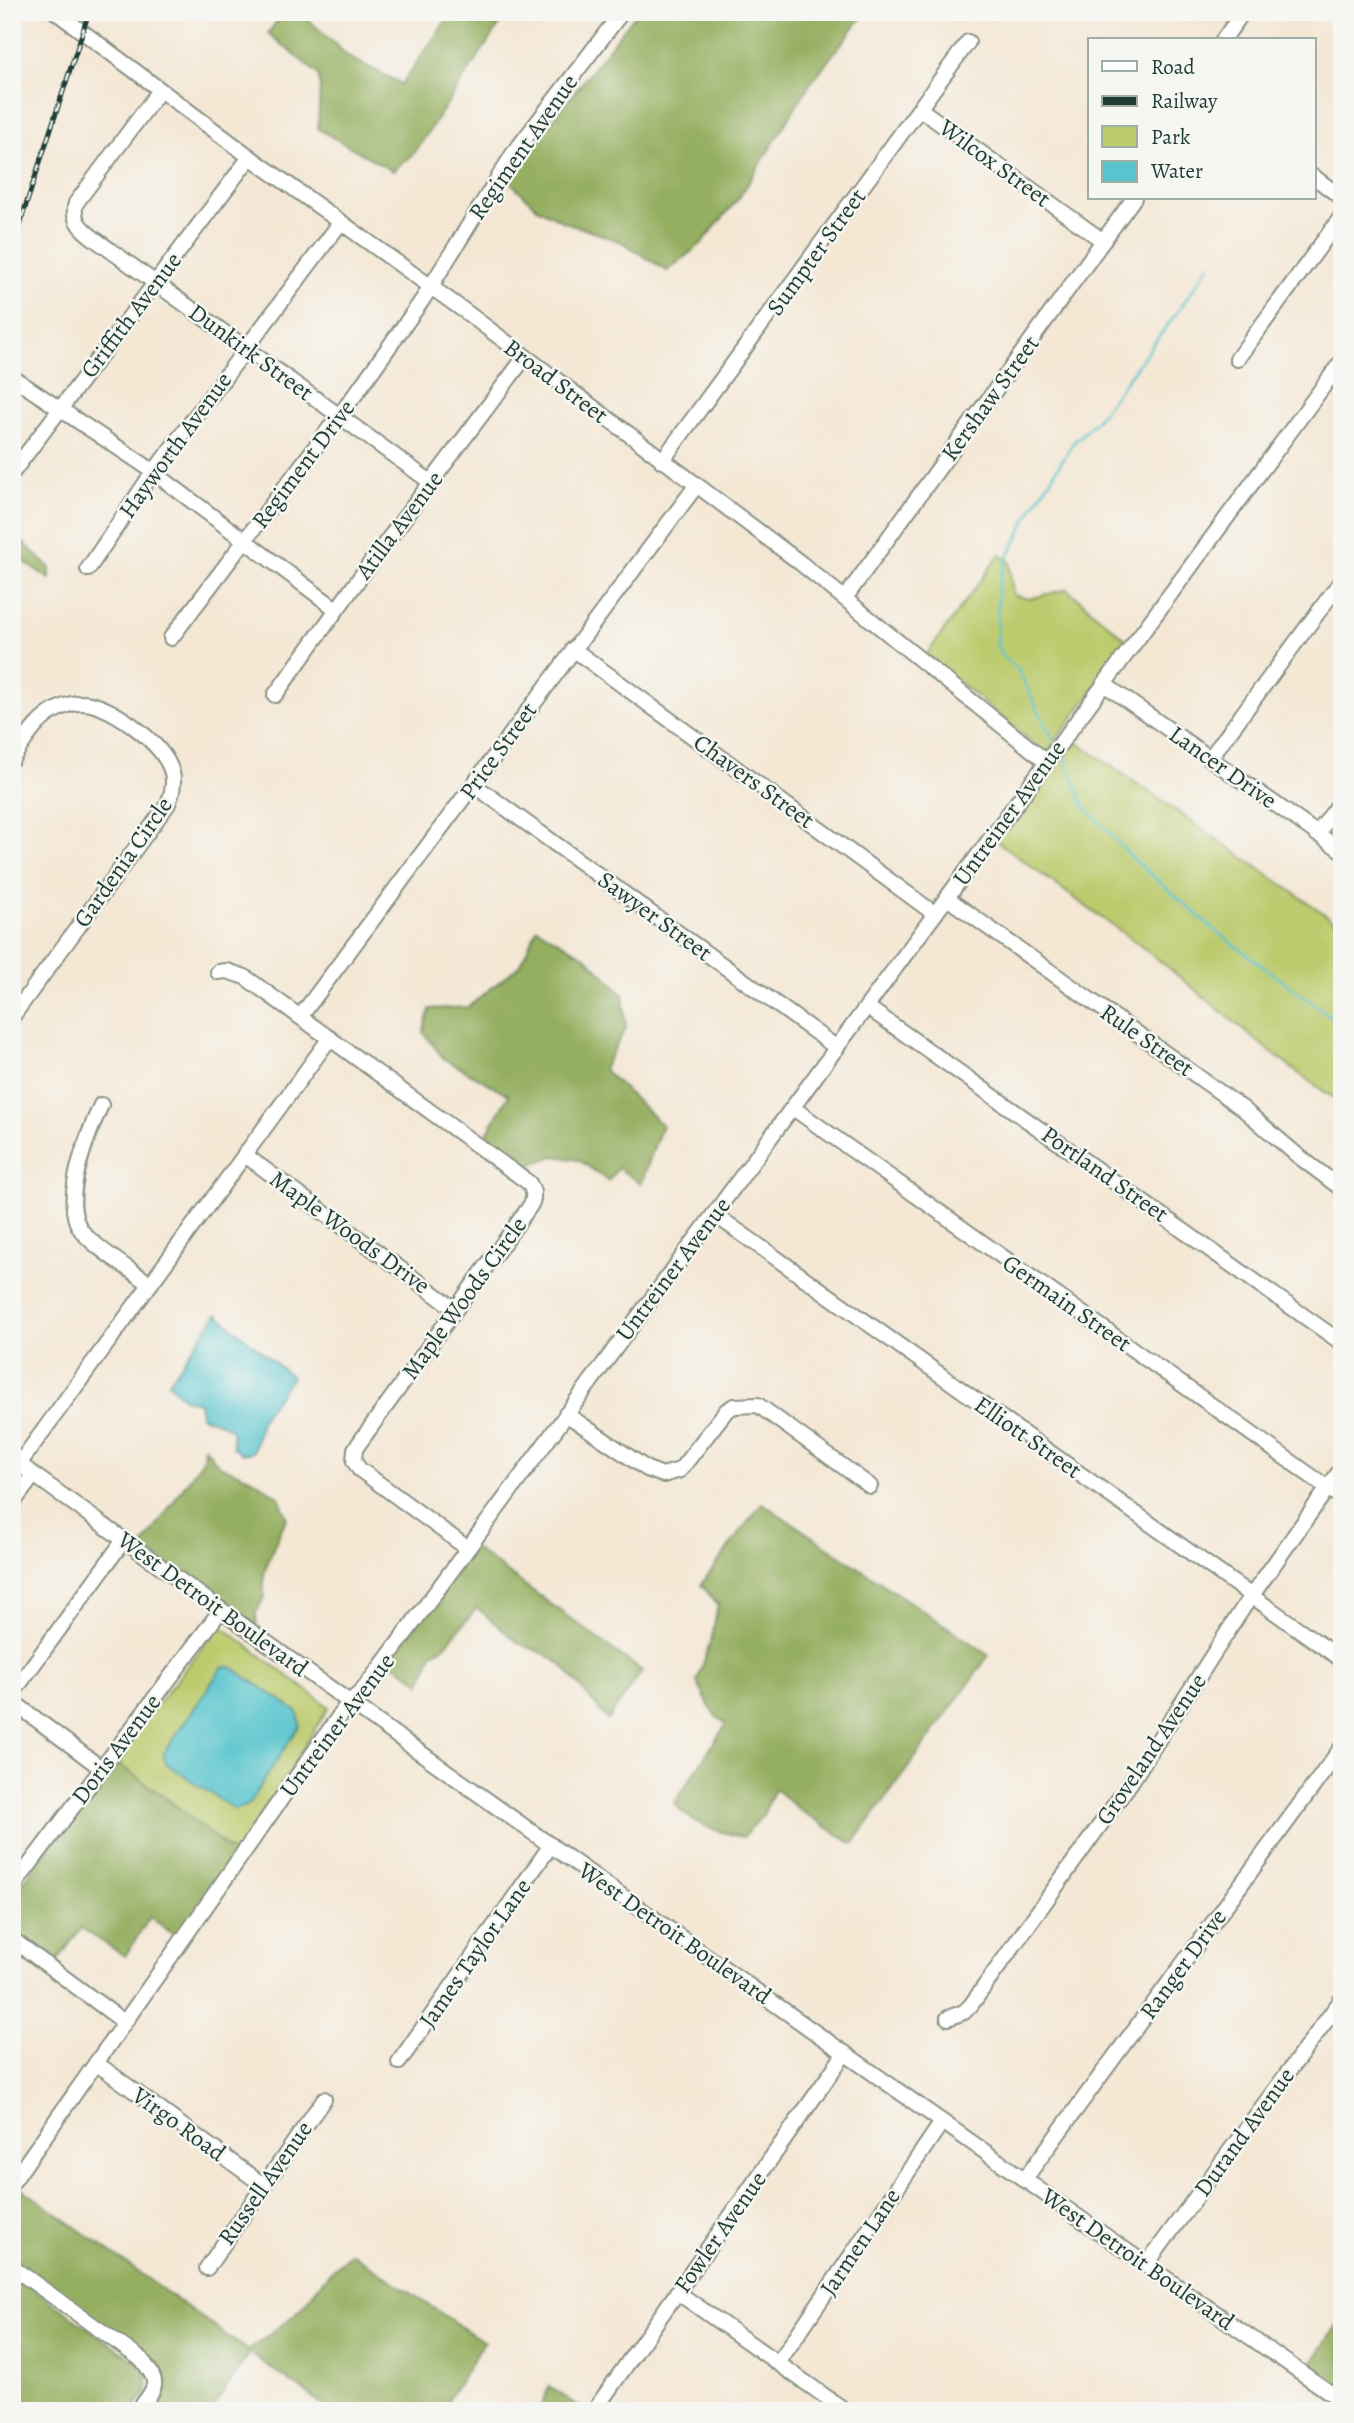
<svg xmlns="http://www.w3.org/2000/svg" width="1354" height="2423" font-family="Alegreya,serif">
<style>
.green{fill:#bccb6d;stroke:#6e8450;stroke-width:2}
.forest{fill:#95af60;stroke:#5a764a;stroke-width:2}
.water{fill:#57c4ce;stroke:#3b8081;stroke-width:2}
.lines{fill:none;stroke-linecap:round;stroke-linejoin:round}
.stream{stroke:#57c4ce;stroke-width:2.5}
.minor-casing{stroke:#8a9284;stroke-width:18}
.minor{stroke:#fff;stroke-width:14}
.rail-casing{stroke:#1f3d34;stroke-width:5}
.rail{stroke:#f6f6f2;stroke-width:2.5;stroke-dasharray:8;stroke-linecap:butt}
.labels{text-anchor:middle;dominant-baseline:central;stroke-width:5;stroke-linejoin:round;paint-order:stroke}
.street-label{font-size:24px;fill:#1f3d34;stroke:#f6f6f2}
</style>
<rect width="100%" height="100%" fill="#f6f6f2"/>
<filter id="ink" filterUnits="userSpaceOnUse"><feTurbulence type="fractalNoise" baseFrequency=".0143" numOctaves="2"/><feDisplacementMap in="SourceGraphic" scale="14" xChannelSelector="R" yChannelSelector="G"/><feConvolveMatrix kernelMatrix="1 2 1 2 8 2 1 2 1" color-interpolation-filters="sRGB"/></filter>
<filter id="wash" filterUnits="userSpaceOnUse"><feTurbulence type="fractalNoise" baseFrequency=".00686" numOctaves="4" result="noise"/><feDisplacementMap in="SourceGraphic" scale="28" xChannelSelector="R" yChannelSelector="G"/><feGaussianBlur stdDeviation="1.57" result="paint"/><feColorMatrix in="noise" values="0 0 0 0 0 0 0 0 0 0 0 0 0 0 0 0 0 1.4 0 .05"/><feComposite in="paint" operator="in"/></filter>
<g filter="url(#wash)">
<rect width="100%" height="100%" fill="#f4e7d4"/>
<g class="green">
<polygon points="1000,554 1009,561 1013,595 1029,599 1067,589 1129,642 1046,754 926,655"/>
<path d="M1071 738 1342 926V1103C1266 1055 1202 991 1130 938 1085 906 1040 873 995 840Z"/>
<polygon points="220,1625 329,1707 236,1855 166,1798 113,1760"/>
</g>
<g class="forest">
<polygon points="284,12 300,12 350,58 402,84 452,12 508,12 415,152 393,171 318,129 320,84 318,74 268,33"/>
<polygon points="637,12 866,12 810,84 739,198 701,244 667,271 622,242 562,221 537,208 507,179"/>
<polygon points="12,532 50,568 50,579 12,554"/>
<polygon points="537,928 586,957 623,994 626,1028 603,1069 662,1125 641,1184 618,1168 608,1181 579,1160 554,1156 527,1166 512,1161 482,1142 509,1095 444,1059 423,1032 430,1009 468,1007 521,964"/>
<polygon points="204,1447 219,1465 254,1480 279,1497 287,1517 276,1541 264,1573 264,1597 256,1613 257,1629 142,1547 203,1459"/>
<path d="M762 1503 989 1655 853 1844 801 1811 775 1789 763 1815 743 1837C712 1830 697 1827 674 1804L726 1724 714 1715 697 1682 712 1637 718 1604 701 1585Z"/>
<polygon points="474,1548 642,1671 608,1720 562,1665 543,1653 518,1643 477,1608 444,1647 432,1653 421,1683 390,1661"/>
<polygon points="113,1760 166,1798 236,1855 178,1938 150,1917 125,1956 81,1928 56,1963 12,1932 12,1897"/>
<path d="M17 2185 248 2351 297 2313 330 2272 351 2253 484 2342 441 2411H332L250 2353 211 2411H144C161 2384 167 2382 146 2355L12 2259V2191Z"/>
<path d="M12 2274 139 2364C157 2387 147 2390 132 2411H12Z"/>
<polygon points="1342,2318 1342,2394 1307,2370"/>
<polygon points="549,2386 586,2411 540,2411"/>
</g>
<g class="water">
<polygon points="217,1314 292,1377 262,1418 253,1452 242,1454 233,1447 232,1430 220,1423 201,1416 199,1402 185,1399 168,1383"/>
<polygon points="223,1666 231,1667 298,1712 300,1725 248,1805 235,1810 167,1764 163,1754"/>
</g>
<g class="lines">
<g class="stream">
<polyline points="1053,740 1017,668 1003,657 997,646 998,588 1005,563 1032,509 1073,443 1095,422 1181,307 1210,264"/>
<polyline points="1064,753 1083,804 1132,858 1217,932 1342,1025"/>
</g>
</g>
</g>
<g filter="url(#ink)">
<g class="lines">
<g class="minor-casing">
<g id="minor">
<polyline points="56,12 250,157 466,312 798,561 1047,762"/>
<polyline points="1223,40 1243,12"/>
<path d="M160 90 76 203C69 226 93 237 110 250L432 483"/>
<polyline points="920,109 1103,241"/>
<polyline points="1314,177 1342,198"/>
<polyline points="1237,359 1342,216"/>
<polyline points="12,377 144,465 336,609"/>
<polyline points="662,461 968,42"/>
<polyline points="12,473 250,157"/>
<polyline points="88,569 147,481 341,222"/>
<polyline points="845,598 1134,198"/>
<polyline points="171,638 357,392 423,299 513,154 622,12"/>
<polyline points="573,649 935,914"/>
<polyline points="1104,684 1342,851"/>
<polyline points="275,695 372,561 525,357"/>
<polyline points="1210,758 1342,580"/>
<path d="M12 759C25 740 38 717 60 708 70 703 81 702 91 704 118 711 165 745 172 773 175 784 172 794 168 804L12 1017"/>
<polyline points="474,785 837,1048"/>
<polyline points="1317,834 1342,800"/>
<polyline points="947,898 1242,1108 1297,1155 1342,1189"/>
<path d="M218 972 227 971 245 977 529 1183C534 1191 535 1198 530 1206L355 1449 354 1461 359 1469 467 1548"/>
<polyline points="867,1007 1342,1343"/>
<polyline points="300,1017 696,486"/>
<path d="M101 1105C88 1134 60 1201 81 1230 92 1246 133 1271 150 1284"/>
<polyline points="793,1108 1342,1498"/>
<polyline points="245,1155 455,1309"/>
<polyline points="714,1214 1342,1660"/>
<polyline points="566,1414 647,1469 663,1475 680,1470 726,1411 734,1406 758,1405 870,1486"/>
<path d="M12 1459C452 1778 896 2091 1342 2401"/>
<polyline points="19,1464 330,1038"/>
<polyline points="12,1504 34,1475"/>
<polyline points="12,1694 124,1540"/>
<polyline points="12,1701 101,1768"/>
<polyline points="12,1888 221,1610"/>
<polyline points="12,1939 124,2022"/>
<polyline points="948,2018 964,2012 971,2005 1131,1782 1243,1608 1342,1468"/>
<polyline points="399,2062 551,1845"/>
<polyline points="96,2063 263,2185"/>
<polyline points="1024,2180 1342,1747"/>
<polyline points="12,2183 349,1702 362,1691 388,1657 1342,361"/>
<polyline points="1146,2265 1342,1999"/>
<path d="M12 2267 142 2360C162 2385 155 2387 138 2411"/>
<polyline points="207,2268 324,2099"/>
<polyline points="677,2292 846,2411"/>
<polyline points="778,2363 942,2122"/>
<polyline points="594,2411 845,2053"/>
</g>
</g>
<use href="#minor" class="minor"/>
<g class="rail-casing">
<polyline id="rail" points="12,248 89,12"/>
</g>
<use href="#rail" class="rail"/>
</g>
</g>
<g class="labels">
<g class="street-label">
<text transform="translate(523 147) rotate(-55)">Regiment Avenue</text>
<text transform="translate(995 163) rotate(36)">Wilcox Street</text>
<text transform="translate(816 252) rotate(-54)">Sumpter Street</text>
<text transform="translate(131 315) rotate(-53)">Griffith Avenue</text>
<text transform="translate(251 352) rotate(36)">Dunkirk Street</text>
<text transform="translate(556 381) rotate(37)">Broad Street</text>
<text transform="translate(990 398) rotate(-54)">Kershaw Street</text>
<text transform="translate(175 445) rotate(-54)">Hayworth Avenue</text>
<text transform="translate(303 464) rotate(-53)">Regiment Drive</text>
<text transform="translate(399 525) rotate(-53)">Atilla Avenue</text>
<text transform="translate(498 751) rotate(-54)">Price Street</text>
<text transform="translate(1223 767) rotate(35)">Lancer Drive</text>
<text transform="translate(754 781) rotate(36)">Chavers Street</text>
<text transform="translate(1009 813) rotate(-54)">Untreiner Avenue</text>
<text transform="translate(123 862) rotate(-55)">Gardenia Circle</text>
<text transform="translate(655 916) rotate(36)">Sawyer Street</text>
<text transform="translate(1147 1040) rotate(35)">Rule Street</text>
<text transform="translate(1105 1174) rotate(35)">Portland Street</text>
<text transform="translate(350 1232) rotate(36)">Maple Woods Drive</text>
<text transform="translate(673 1269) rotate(-53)">Untreiner Avenue</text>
<text transform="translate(464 1298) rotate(-54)">Maple Woods Circle</text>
<text transform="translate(1067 1303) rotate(35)">Germain Street</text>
<text transform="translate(1028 1437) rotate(35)">Elliott Street</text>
<text transform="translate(213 1604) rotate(36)">West Detroit Boulevard</text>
<text transform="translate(337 1725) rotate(-53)">Untreiner Avenue</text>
<text transform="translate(116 1749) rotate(-53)">Doris Avenue</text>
<text transform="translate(1151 1749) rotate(-56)">Groveland Avenue</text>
<text transform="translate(675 1933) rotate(35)">West Detroit Boulevard</text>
<text transform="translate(475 1953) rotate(-55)">James Taylor Lane</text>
<text transform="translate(1183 1964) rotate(-54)">Ranger Drive</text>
<text transform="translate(179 2124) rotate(36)">Virgo Road</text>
<text transform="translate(1244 2132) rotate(-54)">Durand Avenue</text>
<text transform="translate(265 2183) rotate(-55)">Russell Avenue</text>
<text transform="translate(720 2232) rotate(-55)">Fowler Avenue</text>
<text transform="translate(860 2242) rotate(-56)">Jarmen Lane</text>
<text transform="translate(1138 2259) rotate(35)">West Detroit Boulevard</text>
</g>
</g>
<rect width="1354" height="2423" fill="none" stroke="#f6f6f2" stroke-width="42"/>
<rect x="1088" y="38" width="228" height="161" fill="#f6f6f2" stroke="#a0aca6" stroke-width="2"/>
<rect x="1102" y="61" width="35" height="10" fill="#ffffff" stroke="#a0aca6" stroke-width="2"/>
<text x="1151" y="74" font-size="21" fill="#1f3d34">Road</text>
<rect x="1102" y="96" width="35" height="10" fill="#1f3d34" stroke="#a0aca6" stroke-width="2"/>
<text x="1151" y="108" font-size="21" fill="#1f3d34">Railway</text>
<rect x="1102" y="126" width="35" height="21" fill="#bccb6d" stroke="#a0aca6" stroke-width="2"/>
<text x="1151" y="144" font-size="21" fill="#1f3d34">Park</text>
<rect x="1102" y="161" width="35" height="21" fill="#57c4ce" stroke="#a0aca6" stroke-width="2"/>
<text x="1151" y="178" font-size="21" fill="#1f3d34">Water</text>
</svg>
